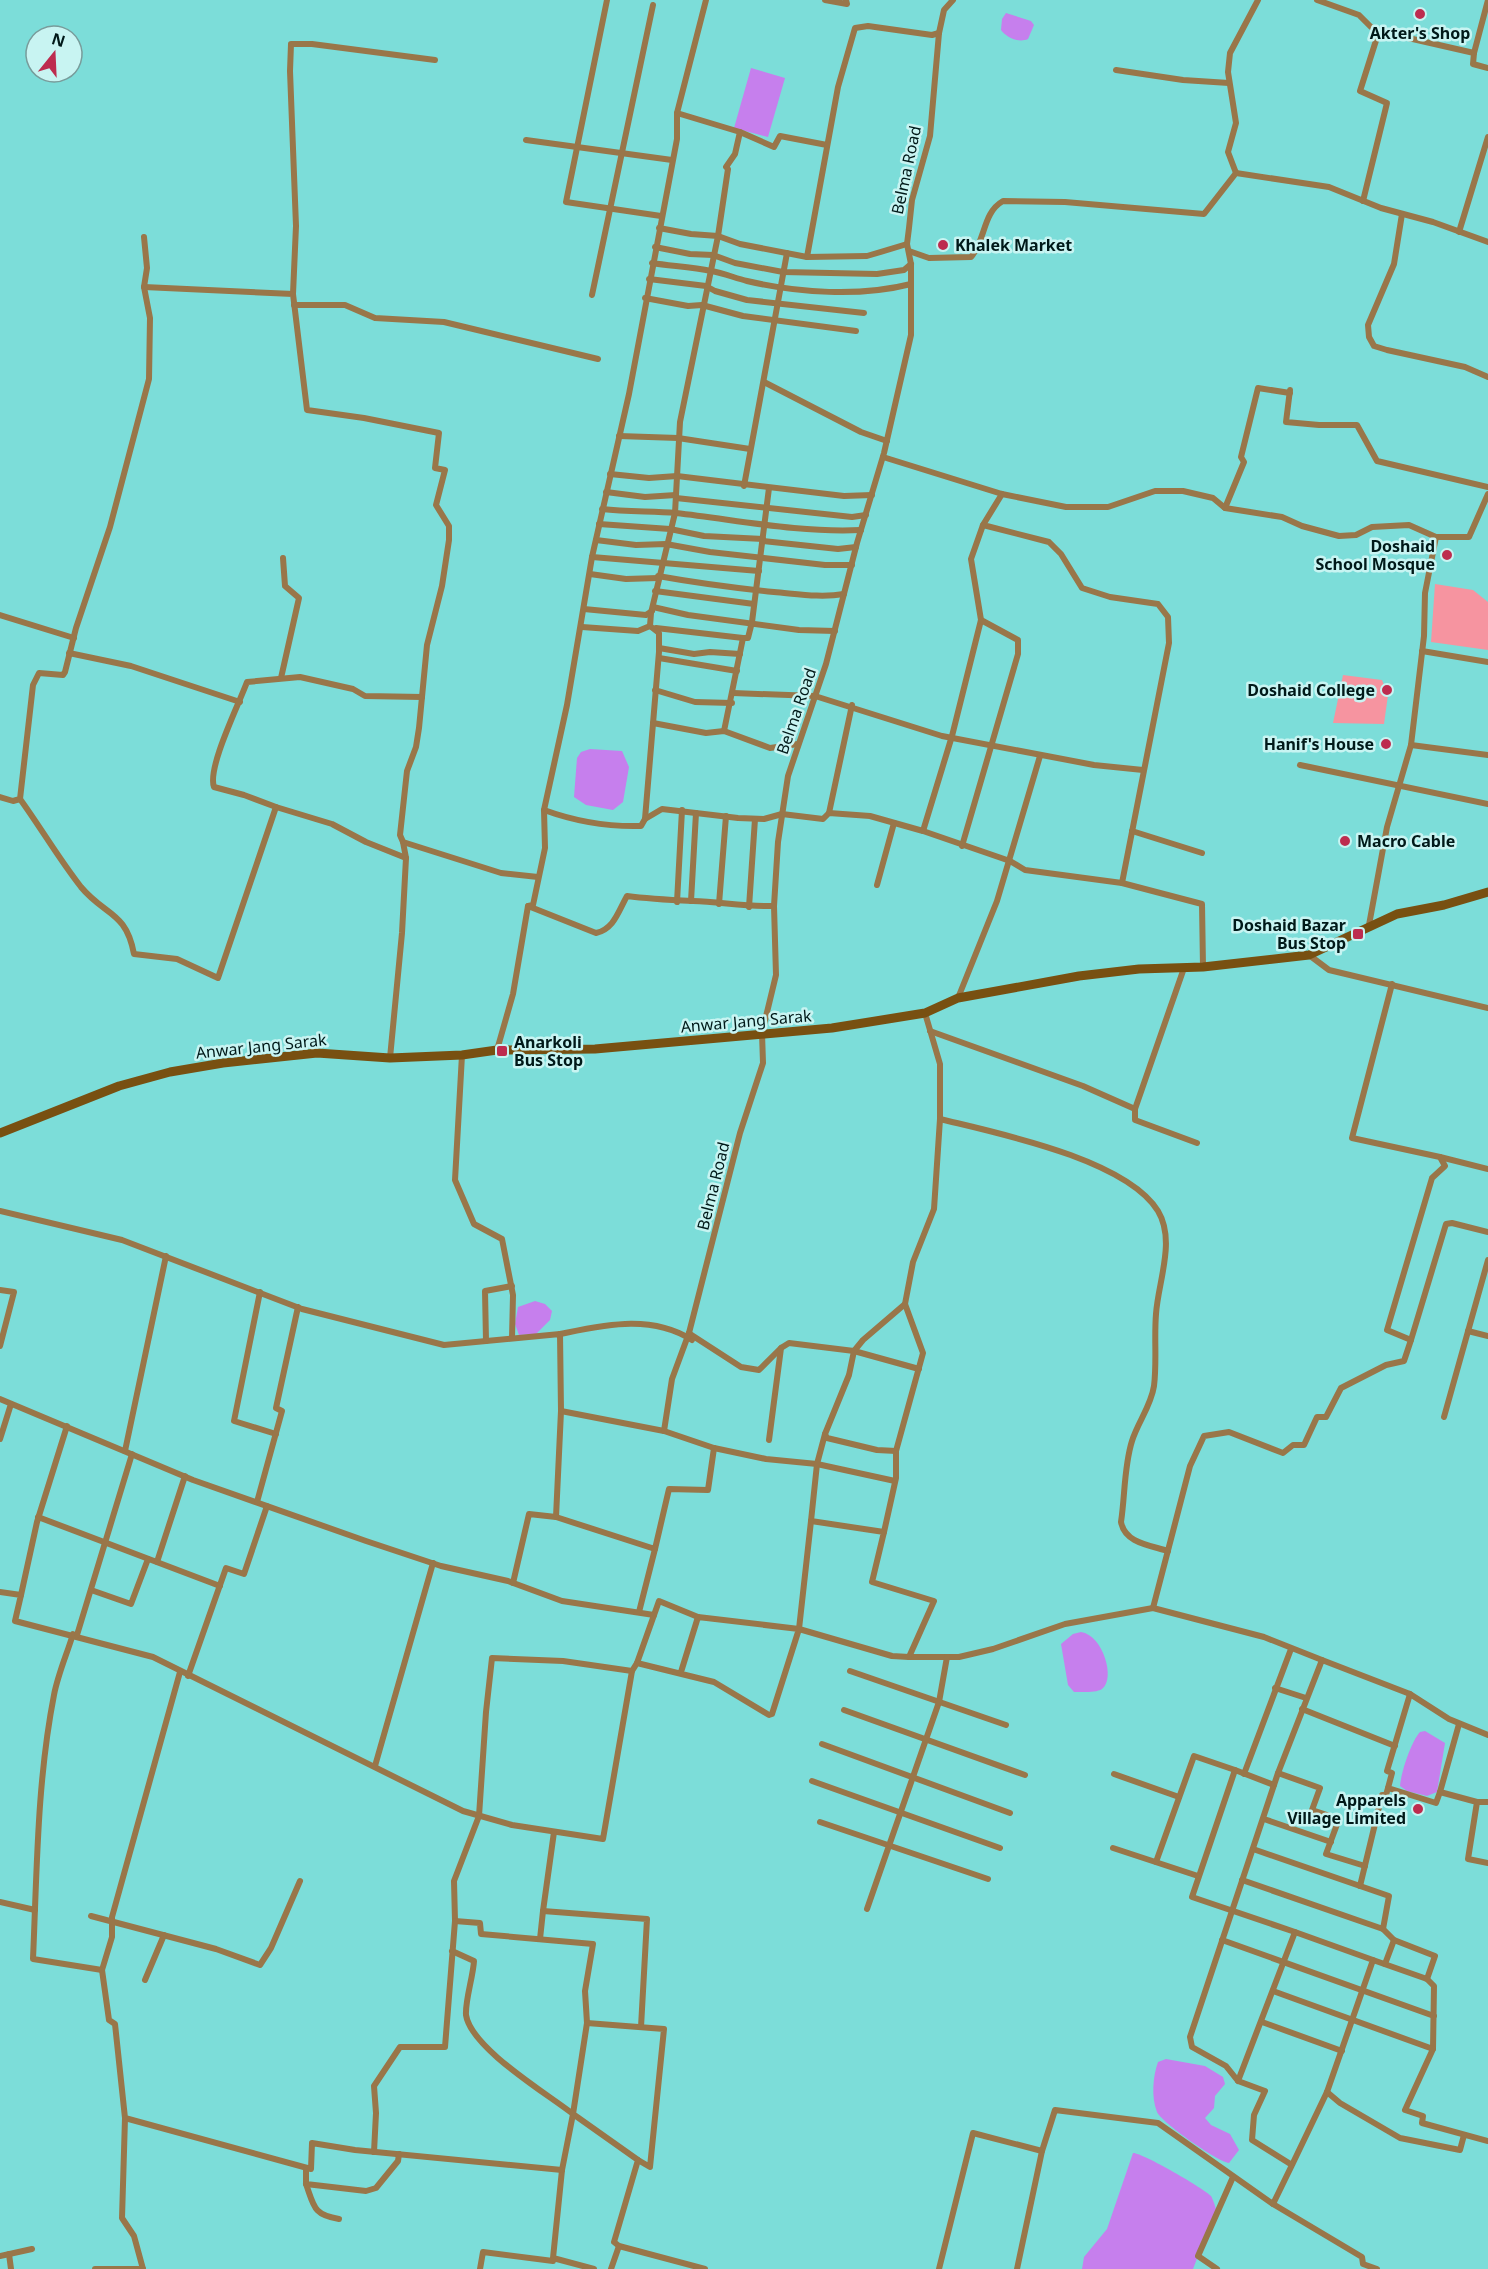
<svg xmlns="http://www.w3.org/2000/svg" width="1488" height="2269" font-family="'Noto Sans',sans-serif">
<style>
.green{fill:#f694a0}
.water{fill:#c67fed}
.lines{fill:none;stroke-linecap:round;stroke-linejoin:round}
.street{stroke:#997649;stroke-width:6}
.secondary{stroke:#785011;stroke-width:9}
.poi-dot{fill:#bd2c4f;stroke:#c8f4f2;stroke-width:2}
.labels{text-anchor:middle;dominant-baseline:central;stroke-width:5;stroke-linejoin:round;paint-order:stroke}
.poi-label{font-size:16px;font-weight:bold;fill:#001919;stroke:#c8f4f2;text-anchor:end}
.street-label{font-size:16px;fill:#001919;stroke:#c8f4f2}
</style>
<rect width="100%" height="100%" fill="#7cddd9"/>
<g class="green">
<polygon points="1435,584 1473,590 1488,602 1488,650 1431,642"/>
<polygon points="1343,675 1382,680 1388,695 1384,724 1333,723"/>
</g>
<g class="water">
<path d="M1006 13 1031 21 1034 25 1028 39C1019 43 1007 38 1001 30L1002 19Z"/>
<polygon points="751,68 785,78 768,137 734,128"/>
<polygon points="590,749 622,751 629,767 623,802 613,810 586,805 574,797 577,758 581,752"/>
<polygon points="535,1301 545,1304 552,1311 550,1320 536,1334 519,1335 515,1324 518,1307"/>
<path d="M1081 1632C1103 1635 1116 1679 1102 1689 1096 1693 1082 1692 1074 1692L1068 1685 1061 1644 1073 1634Z"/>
<path d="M1425 1731 1445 1743 1437 1792 1427 1796 1407 1791 1400 1786C1401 1772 1411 1742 1420 1732Z"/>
<path d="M1166 2059 1205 2066 1223 2077 1225 2084 1215 2096 1214 2108 1205 2118 1211 2125 1230 2134 1239 2150 1229 2163C1218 2162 1161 2122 1157 2112 1151 2097 1153 2076 1158 2062Z"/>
<path d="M1133 2153C1141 2152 1205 2189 1211 2196 1213 2199 1215 2206 1216 2209L1193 2269H1082L1084 2257 1107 2229Z"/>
</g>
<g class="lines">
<g class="street">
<polyline points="607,0 566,202 661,216"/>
<polyline points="825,0 847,4 846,0"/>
<polyline points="1317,0 1359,15 1371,27 1382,32 1474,53 1473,64 1488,68"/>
<polyline points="1474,53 1488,0"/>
<polyline points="1116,70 1183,80 1229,83"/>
<polyline points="740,132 774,147 780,136 827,145"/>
<polyline points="526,140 672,160"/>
<polyline points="1236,173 1228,152 1236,123 1228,72 1230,53 1258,0"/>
<polyline points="1363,201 1387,103 1360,91 1379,31"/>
<polyline points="1402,214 1394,264 1368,325 1369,337 1374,346 1387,350 1465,367 1488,377"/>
<polyline points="659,228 691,234 718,236 740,244 807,257 867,256 907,244"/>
<polyline points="1459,232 1488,137"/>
<polyline points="655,247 690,254 713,255 735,263 783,272 877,274 904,270 911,264"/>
<path d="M909 251 929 258 971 257C986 240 982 213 1003 201L1065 202 1204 214 1236 173 1329 187 1381 208 1433 222 1488 242"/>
<polyline points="807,257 838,87 855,28 868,26 932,35 939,33"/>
<path d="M652 263C671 266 692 267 711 271 723 273 735 278 747 281 798 293 860 297 911 284"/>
<polyline points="649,279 706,286 715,291 747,300 864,313"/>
<polyline points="144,287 293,294 307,410 364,418 439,433 435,468 445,470 436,505 449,526 449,540 442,586 427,645 419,728 416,747 407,771 400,835 403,842 501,873 538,877"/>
<polyline points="293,294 296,226 290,71 291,44 312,44 435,60"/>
<polyline points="592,295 653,5"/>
<polyline points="645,298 688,306 702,305 743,316 856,331"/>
<polyline points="294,305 345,305 375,318 444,322 598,359"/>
<polyline points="764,382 861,432 887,441"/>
<polyline points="1290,390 1286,422 1319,425 1357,425 1377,461 1488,487"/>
<polyline points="619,436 678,438 750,449"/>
<polyline points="883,457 1002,494 1066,507 1108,507 1155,491 1183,491 1213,498 1225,508 1282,517 1302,526 1339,536 1356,535 1372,527 1409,525 1436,537"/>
<polyline points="610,474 649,478 677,476 844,496 872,495"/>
<polyline points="744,486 787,253"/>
<polyline points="606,492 645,497 676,495"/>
<polyline points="1002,494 983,525 1049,542 1061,554 1082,588 1110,597 1158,604 1168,617 1169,643 1122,883"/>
<polyline points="676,498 852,517 866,515"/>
<polyline points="1225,508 1244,462 1241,457 1258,388 1290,393"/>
<path d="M602 509C627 512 652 511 676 513 738 520 799 533 861 530"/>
<polyline points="599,524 670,529 704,536 763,539"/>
<polyline points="1436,537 1469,537 1488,494"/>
<polyline points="596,540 636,545 666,544 710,552 825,565 852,565"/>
<polyline points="763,541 838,549 856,547"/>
<polyline points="592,557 759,571"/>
<polyline points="590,574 626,579 658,578"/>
<path d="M658 576C697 583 735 588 774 592 798 594 821 598 844 594"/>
<polyline points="655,591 754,604"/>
<polyline points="653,607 688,615 799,630 835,631"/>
<polyline points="584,609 646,615 652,611"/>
<polyline points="0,615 74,638"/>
<polyline points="582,627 638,631 650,626"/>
<polyline points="656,628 743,638"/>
<polyline points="659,648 694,654 710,652 740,654"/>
<polyline points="1422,651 1488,662"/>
<polyline points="69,653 131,666 240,702"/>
<polyline points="659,658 737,671"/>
<polyline points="281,678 299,598 285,586 283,558"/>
<polyline points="655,690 695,702 732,703"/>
<polyline points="733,693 815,696 942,736 1094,765 1143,770"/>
<polyline points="653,723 706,733 724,731 770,748 798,744"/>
<polyline points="724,731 743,638 748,638 752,622 769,488"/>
<polyline points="1411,745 1488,755"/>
<polyline points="1300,765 1488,804"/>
<polyline points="0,797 13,801 20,799 33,685 39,673 63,675 65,672 76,628 110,527 149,379 150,318 144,287 147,268 144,237"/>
<path d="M20 799C41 828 59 859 81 887 105 916 126 911 134 954L177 959 218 978 276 807 332 824 366 842 406 858"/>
<path d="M276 807 244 795 214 787C207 768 239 704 247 682L300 677 353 689 365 696 422 697"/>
<path d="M544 810C577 822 606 827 641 826L645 819 662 809 738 818 764 819 782 814 823 819 829 813 870 816 923 831 1010 861 1025 870 1122 883 1202 904 1203 967"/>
<polyline points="829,813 852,705"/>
<polyline points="645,819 659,652 659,633 650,626 651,613 675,513 680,422 718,236 728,169 726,167 735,154 740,132 677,113"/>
<polyline points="923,831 952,736 981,620 971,559 983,525"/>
<polyline points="1132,831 1202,853"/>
<polyline points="962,846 1018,654 1018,640 981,620"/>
<polyline points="877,885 894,823"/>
<polyline points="691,901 696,813"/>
<polyline points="677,902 682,810"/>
<polyline points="719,904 726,816"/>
<path d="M528 906 596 933C614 929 618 912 627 896 649 899 671 900 693 901 721 902 747 907 774 906"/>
<polyline points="749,907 755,819"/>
<polyline points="1369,925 1387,827 1411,745 1424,636 1425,593 1436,537"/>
<polyline points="1309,955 1329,970 1488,1008"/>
<polyline points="958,998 997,901 1040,756"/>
<polyline points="930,1031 1083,1086 1135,1109 1135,1120 1197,1143"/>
<polyline points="497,1050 513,994 528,906 533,905 545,848 544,810 567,705 592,557 629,394 677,139 677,113 706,0"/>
<polyline points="462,1055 455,1180 474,1224 502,1239 513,1295 512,1338"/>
<polyline points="390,1058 402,933 406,858 403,842"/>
<polyline points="1135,1109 1184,968"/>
<path d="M940 1119C997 1133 1126 1159 1158 1211 1176 1241 1158 1282 1156 1314 1154 1338 1157 1362 1154 1386 1151 1406 1138 1422 1132 1441 1124 1466 1125 1496 1121 1522 1125 1543 1149 1545 1168 1551"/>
<polyline points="1440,1157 1488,1169"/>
<polyline points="0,1211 122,1240 302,1309 444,1345 560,1334 561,1411 556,1517 655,1549 669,1489 708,1490 714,1448"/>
<polyline points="0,1290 14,1292 0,1346"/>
<polyline points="260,1292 234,1421 276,1434"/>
<polyline points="1468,1331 1488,1336"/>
<path d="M560 1334C605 1325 651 1314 692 1340L689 1333"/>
<polyline points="690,1334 741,1367 759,1370 781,1348"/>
<polyline points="1411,1340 1446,1224 1452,1223 1488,1232"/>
<polyline points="486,1341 485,1291 512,1286"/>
<polyline points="0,1399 193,1480 366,1541 441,1566 508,1581 562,1601 654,1615"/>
<polyline points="561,1411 664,1431 714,1448 766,1459 817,1464 895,1481"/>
<polyline points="1444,1417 1488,1260"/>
<polyline points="664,1431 672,1379 689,1333 740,1133 763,1063 762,1033 776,975 774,906 778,842 788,776 826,664 857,543 884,453 911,335 911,264 907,244 909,228 912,200 930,136 939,33 944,10 953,0"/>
<polyline points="825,1434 817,1464 811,1521 884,1532 872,1582 934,1601 909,1657 959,1657 993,1649 1065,1624 1153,1608 1264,1637 1322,1660"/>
<polyline points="0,1439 11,1404"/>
<polyline points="769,1440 781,1348 789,1343 854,1351 919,1369"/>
<polyline points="125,1451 166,1256"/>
<polyline points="896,1451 877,1450 827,1438 825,1434 849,1375 854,1351 863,1340 905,1304 913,1262 934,1209 940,1119 940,1064 925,1013"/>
<polyline points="257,1502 282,1411 276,1408 298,1307"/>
<polyline points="38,1517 220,1586"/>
<polyline points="811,1521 799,1629 892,1656 909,1657"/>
<polyline points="884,1532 896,1478 896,1451 923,1353 905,1304"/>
<polyline points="157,1562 185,1476"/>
<polyline points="513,1583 529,1514 556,1517"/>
<polyline points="91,1590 131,1604 148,1559"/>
<polyline points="0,1592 21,1595 15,1621 153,1657 463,1811 512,1825 603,1839 632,1671"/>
<polyline points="21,1595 37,1522 67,1426"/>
<polyline points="1153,1608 1190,1466 1204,1436 1229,1432 1283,1453 1293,1445 1304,1445 1317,1417 1326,1417 1341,1388 1386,1365 1404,1361 1411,1340 1387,1330 1432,1178 1445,1166 1440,1157 1352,1138 1392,984"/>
<polyline points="639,1612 655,1549"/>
<path d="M73 1634C67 1654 58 1674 54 1695 37 1782 37 1870 33 1959L102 1970 112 1937V1917L180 1672"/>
<polyline points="77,1635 132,1454"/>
<polyline points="637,1663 659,1601 698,1617"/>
<polyline points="850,1671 1006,1725"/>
<polyline points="681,1672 698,1617 799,1629 772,1714 769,1715 714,1682 637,1663 632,1671 563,1661 492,1658 486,1712 479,1816 454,1881 455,1921 480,1923 481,1934 593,1944 585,1991 587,2023 573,2114 638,2160 614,2242 619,2246 705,2269"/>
<polyline points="188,1676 226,1568 244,1574 267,1506"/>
<polyline points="1275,1688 1306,1698"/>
<polyline points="1302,1709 1395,1746"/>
<polyline points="844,1710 1025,1775"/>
<polyline points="1488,1735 1449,1719 1410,1694 1387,1771 1392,1773 1388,1788 1436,1803 1440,1792 1477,1802 1468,1859 1488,1863"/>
<polyline points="822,1744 1010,1813"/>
<polyline points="375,1766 433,1563"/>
<polyline points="1278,1773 1320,1788 1312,1810 1339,1819 1326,1854 1365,1866"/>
<polyline points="1114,1774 1179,1797"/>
<polyline points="1244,1774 1291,1649"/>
<polyline points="812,1781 1000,1848"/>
<polyline points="1274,1785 1235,1770 1192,1897 1295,1932"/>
<polyline points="1440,1792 1459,1724"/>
<polyline points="1477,1802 1488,1802"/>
<polyline points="1264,1819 1331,1842"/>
<polyline points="820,1822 988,1879"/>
<polyline points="1113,1848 1198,1876"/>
<polyline points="1156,1862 1194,1756 1235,1770"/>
<polyline points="1242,1880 1383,1929 1389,1896 1253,1849"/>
<polyline points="1360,1886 1382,1795 1386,1795 1388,1788"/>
<polyline points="0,1902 35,1910"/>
<polyline points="867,1909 939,1702 947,1657"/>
<polyline points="543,1911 554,1832"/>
<polyline points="91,1916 216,1949 260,1965 271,1948 300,1881"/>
<polyline points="1383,1929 1394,1940 1435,1956 1427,1979"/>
<polyline points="540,1939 543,1911 647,1919 641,2027"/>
<polyline points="1222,1940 1434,2016"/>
<path d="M452 1951 474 1961C473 1977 465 2001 466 2015 471 2048 546 2093 573 2114L562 2170 553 2258 594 2269"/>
<polyline points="1373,1960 1427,1979 1434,1986 1433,2049 1405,2110 1423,2116 1422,2123 1488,2141"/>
<polyline points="1385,1964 1394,1940"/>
<polyline points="102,1970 109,2020 115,2024 125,2118 311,2169 312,2143 355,2150 562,2170"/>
<polyline points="145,1980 164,1935"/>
<polyline points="1273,1991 1433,2049"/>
<polyline points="1262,2022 1342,2051"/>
<polyline points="587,2023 664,2029 650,2167 638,2160"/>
<polyline points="1238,2081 1226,2066 1192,2047 1190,2037 1278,1773 1322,1660 1410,1694"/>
<polyline points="1327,2092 1340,2103 1400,2138 1460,2150 1464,2135"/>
<polyline points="125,2118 122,2218 134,2236 143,2269"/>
<polyline points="374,2152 376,2113 374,2086 400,2047 445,2047 455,1921"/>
<polyline points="306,2168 306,2184 366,2191 376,2188 398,2161 399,2154"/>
<path d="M306 2184C314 2206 313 2215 339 2219"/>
<polyline points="1273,2204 1292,2165 1252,2140 1254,2115 1265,2091 1238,2081 1295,1932 1373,1960 1327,2092 1292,2165"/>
<polyline points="9,2254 11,2269"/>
<polyline points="0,2256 32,2249"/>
<polyline points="95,2269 143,2269"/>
<polyline points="480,2269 483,2252 553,2261"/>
<polyline points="611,2269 619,2246"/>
<polyline points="939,2269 973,2133 1042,2151"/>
<polyline points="1017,2269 1042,2151 1055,2110 1158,2123 1273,2204 1362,2257 1363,2264 1377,2269"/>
<polyline points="1217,2269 1198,2256 1233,2177"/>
</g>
<polyline class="secondary" points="0,1133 119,1086 170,1072 223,1063 317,1053 390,1058 462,1055 497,1050 595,1049 832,1028 925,1013 958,998 1079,976 1139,969 1203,967 1309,955 1397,914 1444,905 1488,892"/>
</g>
<g class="poi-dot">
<circle cx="1420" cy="14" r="6"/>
<circle cx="943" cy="245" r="6"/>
<circle cx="1447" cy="555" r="6"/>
<circle cx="1387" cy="690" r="6"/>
<circle cx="1386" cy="744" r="6"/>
<circle cx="1345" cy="841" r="6"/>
<rect x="1352" y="928" width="12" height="12" rx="3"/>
<rect x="496" y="1045" width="12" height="12" rx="3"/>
<circle cx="1418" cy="1809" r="6"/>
</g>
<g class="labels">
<g class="poi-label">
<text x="1420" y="33" text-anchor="middle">Akter's Shop</text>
<text x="955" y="245" text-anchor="start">Khalek Market</text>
<text x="1435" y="546">Doshaid<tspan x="1435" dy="18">School Mosque</tspan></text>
<text x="1375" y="690">Doshaid College</text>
<text x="1374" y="744">Hanif's House</text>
<text x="1357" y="841" text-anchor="start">Macro Cable</text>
<text x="1346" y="925">Doshaid Bazar<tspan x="1346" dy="18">Bus Stop</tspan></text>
<text x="514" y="1042" text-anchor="start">Anarkoli<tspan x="514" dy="18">Bus Stop</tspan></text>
<text x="1406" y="1800">Apparels<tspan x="1406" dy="18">Village Limited</tspan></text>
</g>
<g class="street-label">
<text transform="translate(906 170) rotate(-78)">Belma Road</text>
<text transform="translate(796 711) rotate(-71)">Belma Road</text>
<text transform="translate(746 1021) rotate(-5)">Anwar Jang Sarak</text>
<text transform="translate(261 1046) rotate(-6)">Anwar Jang Sarak</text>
<text transform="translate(713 1186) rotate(-76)">Belma Road</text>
</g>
</g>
<g transform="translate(54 54) rotate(18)"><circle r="28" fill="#c8f4f2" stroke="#789c9b" stroke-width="1.5"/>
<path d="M0-4.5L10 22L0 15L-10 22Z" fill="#bd2c4f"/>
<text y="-9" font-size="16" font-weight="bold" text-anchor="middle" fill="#001919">N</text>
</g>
</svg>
